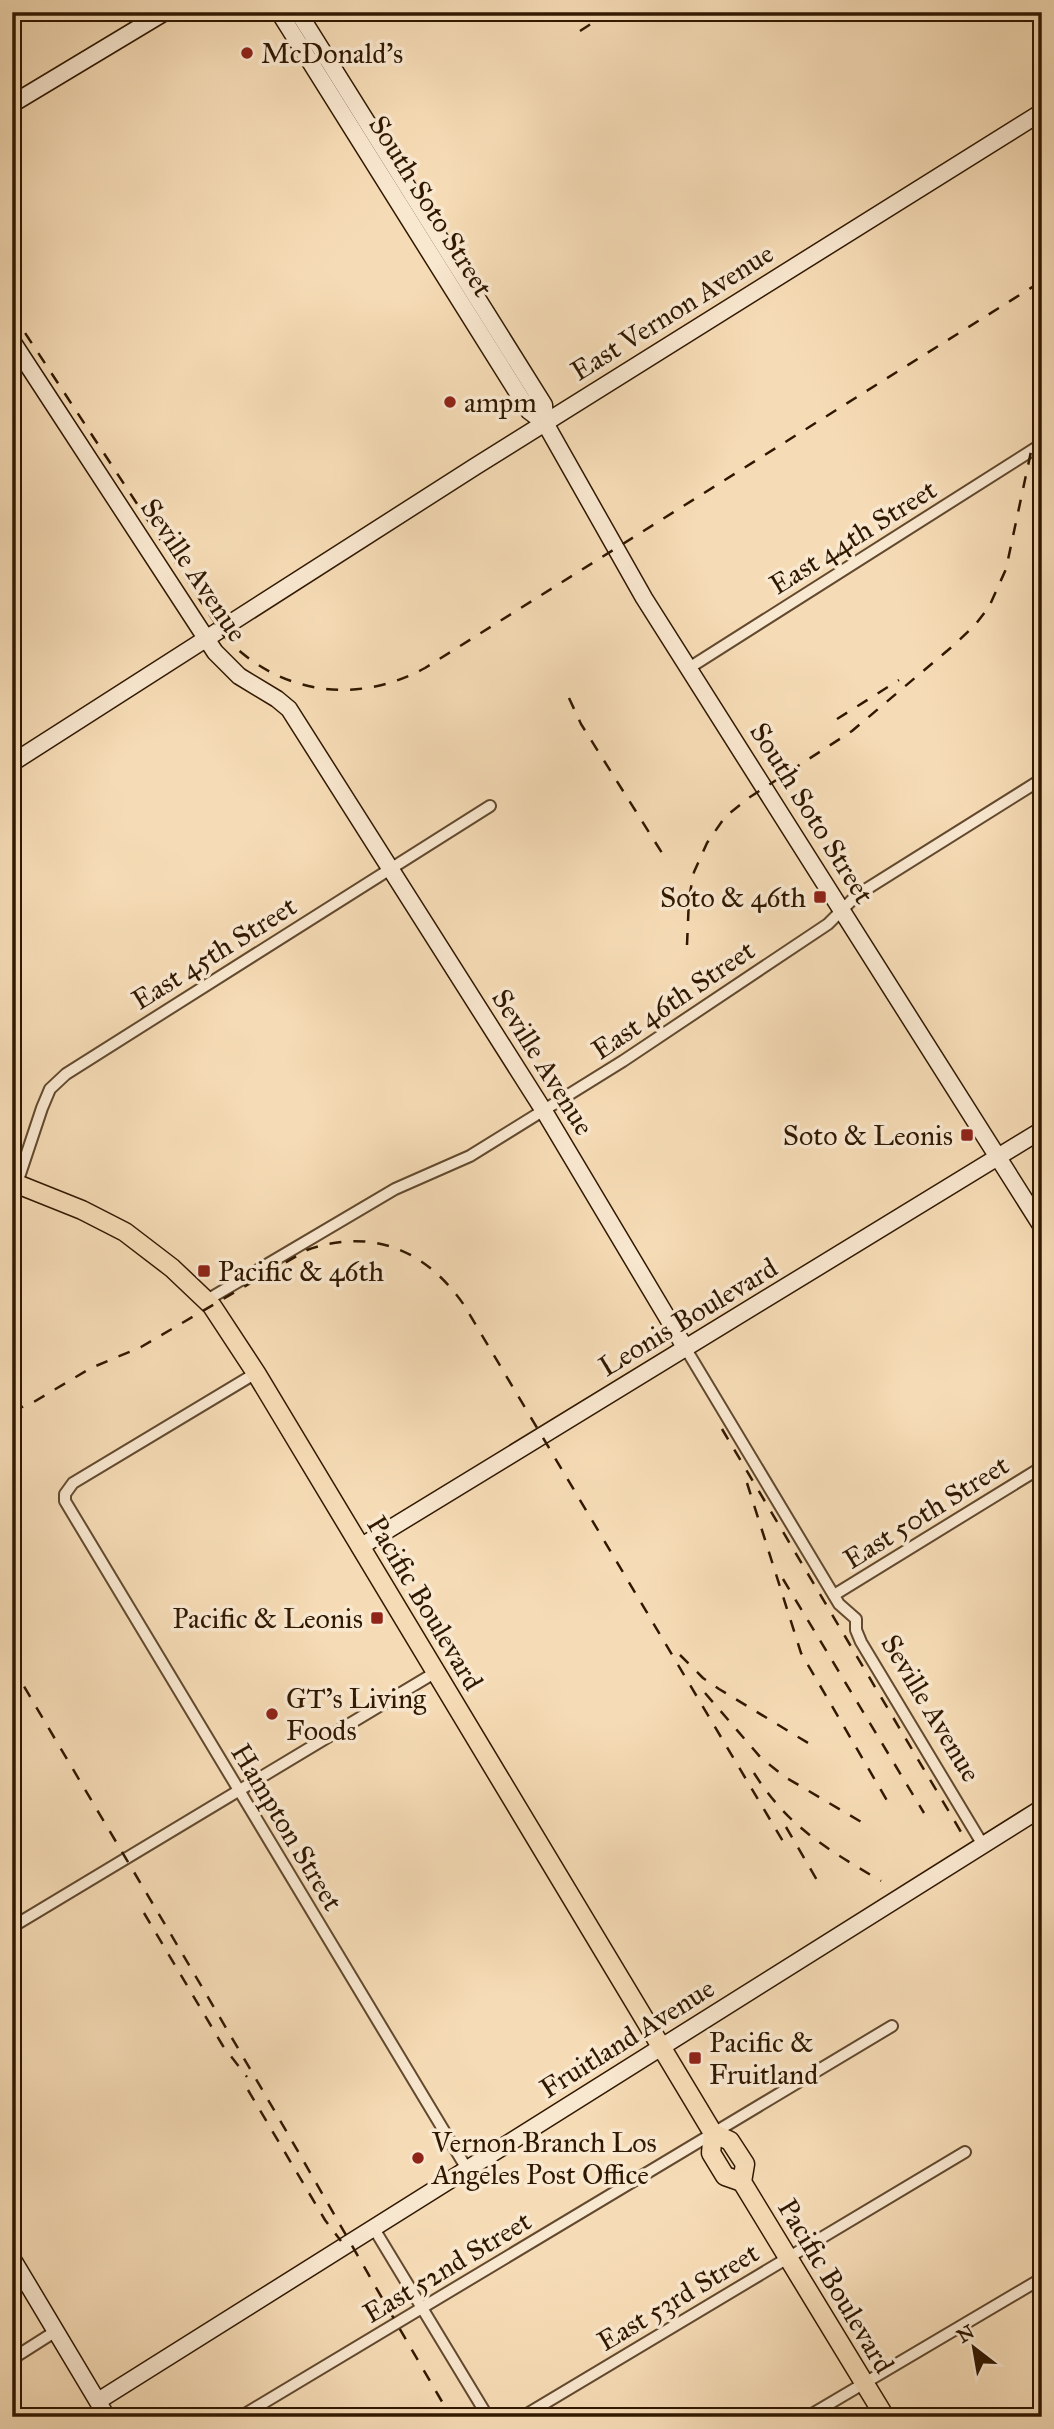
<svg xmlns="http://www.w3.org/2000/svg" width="1054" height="2429" font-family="'IM FELL Great Primer',serif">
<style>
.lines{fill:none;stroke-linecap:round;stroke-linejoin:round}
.street-casing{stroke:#62492e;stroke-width:14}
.secondary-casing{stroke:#301800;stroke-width:19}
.primary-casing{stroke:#301800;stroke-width:21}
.street{stroke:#f9e8d0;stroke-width:10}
.secondary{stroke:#f9e8d0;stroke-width:16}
.primary{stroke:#f6dcb6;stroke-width:18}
.rail{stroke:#301800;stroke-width:2.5;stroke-dasharray:12 12;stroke-linecap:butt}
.poi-dot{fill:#8f2418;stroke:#f9e8d0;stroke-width:2.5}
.labels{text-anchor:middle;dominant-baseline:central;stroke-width:7;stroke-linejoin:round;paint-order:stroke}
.poi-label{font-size:28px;fill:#301800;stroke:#f9e8d0;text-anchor:start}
.street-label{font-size:28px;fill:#301800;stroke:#f9e8d0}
</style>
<rect width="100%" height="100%" fill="#f6dcb6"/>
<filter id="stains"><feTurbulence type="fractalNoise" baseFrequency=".00286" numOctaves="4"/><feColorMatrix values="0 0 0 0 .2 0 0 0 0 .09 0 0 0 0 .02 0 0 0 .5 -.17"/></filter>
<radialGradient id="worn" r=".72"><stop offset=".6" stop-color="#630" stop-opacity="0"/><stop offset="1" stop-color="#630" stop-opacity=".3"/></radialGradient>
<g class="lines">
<g class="street-casing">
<g id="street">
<polyline points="689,668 1042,444"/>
<polyline points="17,1183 42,1108 50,1089 66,1074 490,806"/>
<polyline points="207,1300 395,1189 470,1156 623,1061 828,924 857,895 1042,779"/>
<polyline points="686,1349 839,1604 856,1619 856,1630 861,1642 983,1845"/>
<polyline points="256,1373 73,1483 65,1494 65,1501 467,2169"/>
<polyline points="834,1595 1042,1467"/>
<polyline points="12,1927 436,1672"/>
<polyline points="373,2227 488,2417"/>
<polyline points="12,2359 56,2331"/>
<polyline points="240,2417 892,2026"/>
<polyline points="522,2417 965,2152"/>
<polyline points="807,2417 1039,2280"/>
</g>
</g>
<g class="secondary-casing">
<g id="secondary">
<polyline points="279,12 529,411 545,423 644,598 1042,1227"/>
<polyline points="298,12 544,405 545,423"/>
<polyline points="12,104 165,12"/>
<polyline points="12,341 215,652 239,676 277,699 289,709 544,1111 686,1349"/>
<polyline points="12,763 476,466 1042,112"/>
<polyline points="360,1547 1042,1130"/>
<polyline points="12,2258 107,2417"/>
<polyline points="98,2401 1042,1808"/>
</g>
</g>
<g class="primary-casing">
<g id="primary">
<polyline points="12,1182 82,1210 125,1232 172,1268 212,1306 256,1373 713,2133 730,2141 745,2164 742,2182 885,2417"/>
<polyline points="713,2133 711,2153 725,2176 742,2182"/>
</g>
</g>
<use href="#street" class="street"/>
<use href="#secondary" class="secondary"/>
<use href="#primary" class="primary"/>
<g class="rail">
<polyline points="580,31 609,12"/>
<path d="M12 313 223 635C277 694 355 706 425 668L1042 281"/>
<polyline points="569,698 581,724 662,853"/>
<polyline points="837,719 899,680"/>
<polyline points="687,945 689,898 694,872 707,843 725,817 750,797 852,731 954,645 975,625 989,607 1006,569 1042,400"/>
<path d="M12 1411 32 1403 91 1368 141 1347 307 1250C372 1227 426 1250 464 1305L784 1843"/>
<polyline points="722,1429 964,1837"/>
<polyline points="747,1483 801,1653 892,1809"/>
<polyline points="783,1579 924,1813"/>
<polyline points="680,1655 703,1678 719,1689 818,1749"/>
<path d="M12 1666C105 1824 200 1982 292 2141 345 2233 397 2325 451 2417"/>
<polyline points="705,1693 761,1758 785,1777 863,1823"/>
<path d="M754 1773C788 1827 827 1849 881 1881"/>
<polyline points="786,1827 821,1887"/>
<polyline points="144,1913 223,2046 247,2077"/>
<polyline points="248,2090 325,2220 341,2241"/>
</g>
</g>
<g class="poi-dot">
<circle cx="247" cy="53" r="7"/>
<circle cx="450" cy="402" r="7"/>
<rect x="813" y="890" width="14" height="14" rx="3.5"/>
<rect x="960" y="1128" width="14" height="14" rx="3.5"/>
<rect x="197" y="1264" width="14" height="14" rx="3.5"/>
<rect x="370" y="1611" width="14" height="14" rx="3.5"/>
<circle cx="272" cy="1714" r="7"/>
<rect x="688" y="2051" width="14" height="14" rx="3.5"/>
<circle cx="418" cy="2158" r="7"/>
</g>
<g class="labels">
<g class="poi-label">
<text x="261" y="53">McDonald's</text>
<text x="464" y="402">ampm</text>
<text x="806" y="897" text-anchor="end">Soto &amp; 46th</text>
<text x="953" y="1135" text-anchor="end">Soto &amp; Leonis</text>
<text x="218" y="1271">Pacific &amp; 46th</text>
<text x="363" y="1618" text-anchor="end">Pacific &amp; Leonis</text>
<text x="286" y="1698">GT's Living<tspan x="286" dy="32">Foods</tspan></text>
<text x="709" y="2042">Pacific &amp;<tspan x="709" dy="32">Fruitland</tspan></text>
<text x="432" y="2142">Vernon Branch Los<tspan x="432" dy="32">Angeles Post Office</tspan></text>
</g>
<g class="street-label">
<text transform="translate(431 206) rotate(58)">South Soto Street</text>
<text transform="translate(672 312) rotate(-32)">East Vernon Avenue</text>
<text transform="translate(853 537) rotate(-32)">East 44th Street</text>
<text transform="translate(194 570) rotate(56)">Seville Avenue</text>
<text transform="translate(812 813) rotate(58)">South Soto Street</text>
<text transform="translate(214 953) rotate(-32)">East 45th Street</text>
<text transform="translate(673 1000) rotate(-34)">East 46th Street</text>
<text transform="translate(543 1062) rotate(58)">Seville Avenue</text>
<text transform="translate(688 1317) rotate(-31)">Leonis Boulevard</text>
<text transform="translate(926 1512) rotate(-32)">East 50th Street</text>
<text transform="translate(425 1603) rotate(59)">Pacific Boulevard</text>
<text transform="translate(931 1708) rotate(59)">Seville Avenue</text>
<text transform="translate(287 1827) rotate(59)">Hampton Street</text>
<text transform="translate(627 2038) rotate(-32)">Fruitland Avenue</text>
<text transform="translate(447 2267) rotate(-31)">East 52nd Street</text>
<text transform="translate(836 2286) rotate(59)">Pacific Boulevard</text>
<text transform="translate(678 2297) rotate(-31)">East 53rd Street</text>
</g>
</g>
<rect width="1054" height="2429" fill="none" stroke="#f6dcb6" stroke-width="42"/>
<rect x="14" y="14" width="1026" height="2401" fill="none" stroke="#301800" stroke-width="3.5"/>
<rect x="21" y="21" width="1012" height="2387" fill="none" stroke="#301800" stroke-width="2"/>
<g transform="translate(974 2348) rotate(329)" stroke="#f9e8d0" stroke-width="5" paint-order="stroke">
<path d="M0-5L12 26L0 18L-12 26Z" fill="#301800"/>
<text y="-10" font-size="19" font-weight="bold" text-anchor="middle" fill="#301800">N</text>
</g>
<rect width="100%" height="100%" filter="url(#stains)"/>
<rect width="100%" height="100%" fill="url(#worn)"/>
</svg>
